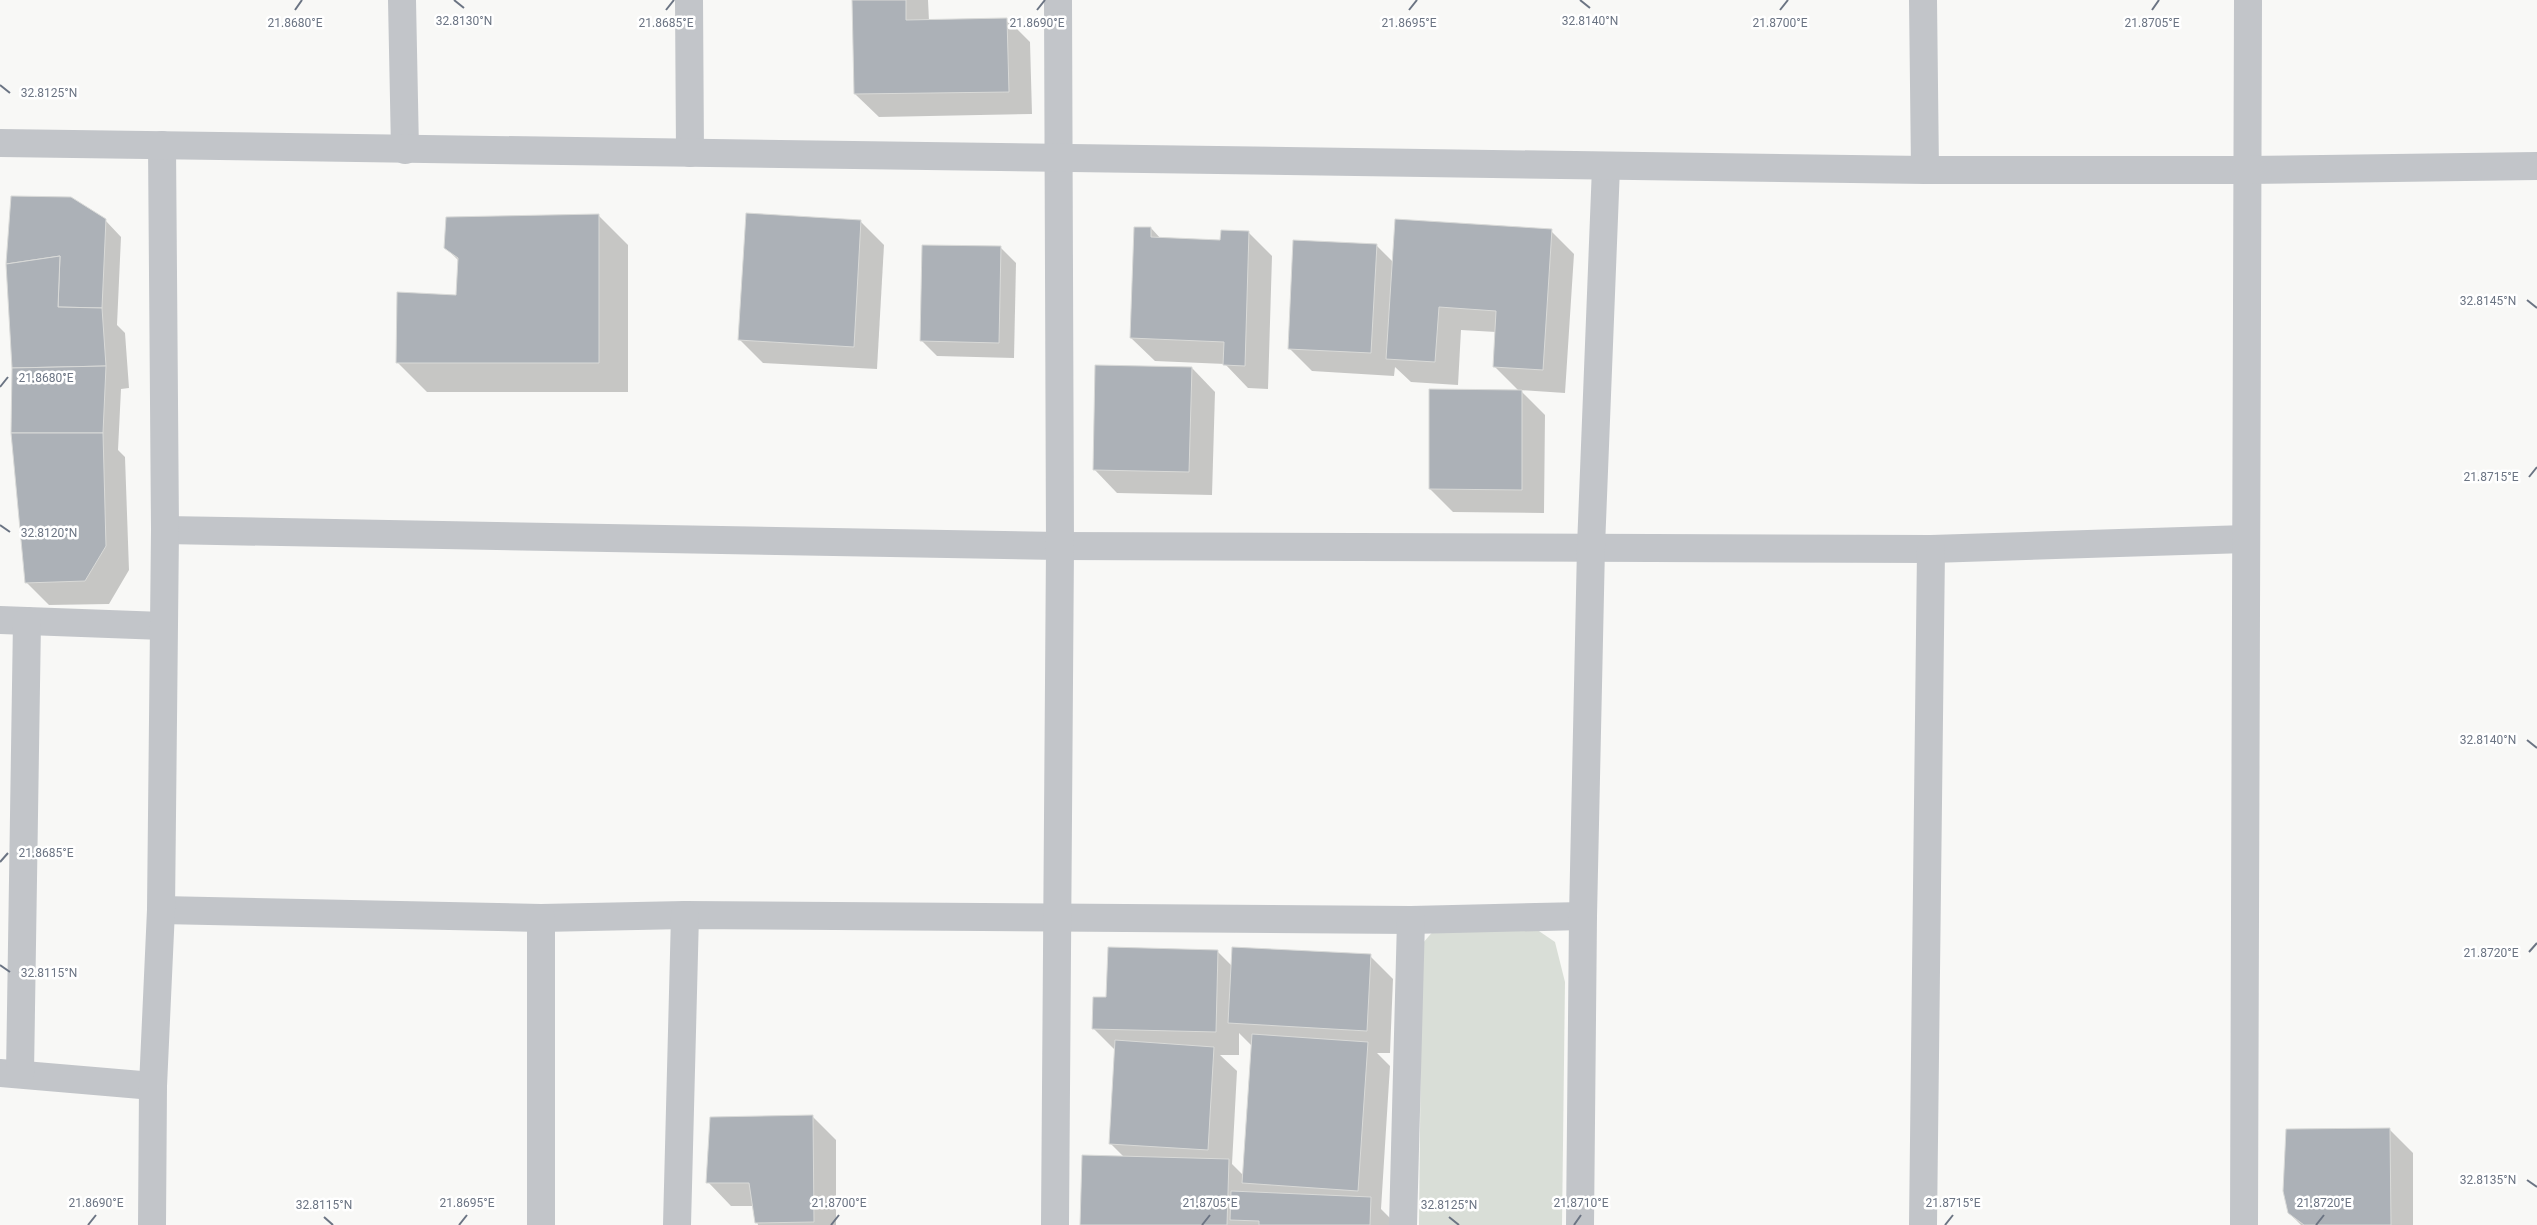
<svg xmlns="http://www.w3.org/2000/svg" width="2537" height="1225" font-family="Roboto,sans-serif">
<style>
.green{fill:#d9ded7}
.shadow{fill:#0003;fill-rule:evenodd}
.building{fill:#acb1b7;stroke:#d9dad8}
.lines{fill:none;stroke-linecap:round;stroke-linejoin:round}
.minor{stroke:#c2c5c9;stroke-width:28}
.tertiary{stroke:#c2c5c9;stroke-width:28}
.ticks{fill:none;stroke:#6b7483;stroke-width:2}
.ticks-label{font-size:12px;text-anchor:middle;fill:#6b7483;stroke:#fff;stroke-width:5;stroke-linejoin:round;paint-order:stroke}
</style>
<rect width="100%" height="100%" fill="#f8f8f6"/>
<polygon class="green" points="1533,927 1555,942 1565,982 1562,1225 1419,1225 1422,944 1436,928"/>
<g class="shadow">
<polygon points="853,0 928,0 929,21 1007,19 1030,42 1032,114 879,117 855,94"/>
<polygon points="598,215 628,245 628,392 427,392 397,362 457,296 459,261 446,248"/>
<polygon points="105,220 121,237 117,325 125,333 129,388 121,389 118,450 125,457 129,570 109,604 49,605 26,582"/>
<polygon points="861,222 884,245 877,369 763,363 739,339"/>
<polygon points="1151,228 1161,239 1222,241 1249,233 1272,256 1268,389 1248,388 1225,364 1155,361 1131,338"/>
<polygon points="1551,231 1574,254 1565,393 1520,390 1545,415 1544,513 1453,512 1430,489 1519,391 1494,366 1496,332 1461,330 1458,385 1411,382 1395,367 1394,376 1312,371 1289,348 1377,246 1393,262"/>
<polygon points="1000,247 1016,263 1014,358 937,356 921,340"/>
<polygon points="1192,368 1215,392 1212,495 1117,493 1094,469"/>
<path d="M1217 951 1232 966 1370 956 1393 979 1390 1053H1377L1390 1066 1381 1209 1394 1222V1225H1081L1124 1157 1110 1143 1115 1050 1093 1028 1108 998ZM1239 1033 1252 1046 1244 1176 1232 1164 1237 1071 1220 1055H1239Z"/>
<polygon points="812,1116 836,1140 836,1225 758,1225 753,1206 731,1206 708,1182"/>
<polygon points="2390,1130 2413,1153 2413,1225 2301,1225 2289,1213"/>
</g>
<g class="building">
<polygon points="852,0 906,0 906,20 1007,18 1009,92 854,94"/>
<polygon points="11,196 71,197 106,219 102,308 58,307 60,256 6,264"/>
<polygon points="746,213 861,220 854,347 738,340"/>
<polygon points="599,214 599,363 396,363 397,292 456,295 458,258 444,248 446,217"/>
<polygon points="1395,219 1552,229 1543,370 1493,367 1496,311 1439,307 1435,362 1386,359"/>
<polygon points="1134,227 1151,227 1151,237 1220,240 1221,230 1249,231 1245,366 1223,365 1224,342 1130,338"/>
<polygon points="1293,240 1377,244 1371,353 1288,349"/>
<polygon points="922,245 1001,246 999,343 920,341"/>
<polygon points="60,256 58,307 102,308 106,366 12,368 6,264"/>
<polygon points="1095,365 1192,367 1189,472 1093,470"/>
<polygon points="106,366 103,433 11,433 12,368"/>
<polygon points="1429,389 1522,390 1522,490 1429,489"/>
<polygon points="11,433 103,433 106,546 85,581 25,583"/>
<polygon points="1108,947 1218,950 1216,1032 1092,1029 1093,997 1106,997"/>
<polygon points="1232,947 1371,954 1367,1031 1228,1023"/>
<polygon points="1252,1034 1368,1042 1358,1191 1242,1183"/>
<polygon points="1115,1040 1214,1047 1208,1150 1109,1144"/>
<polygon points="813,1115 814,1222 755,1223 749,1183 706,1183 710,1117"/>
<polygon points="2390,1128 2391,1225 2304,1225 2288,1213 2283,1191 2286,1129"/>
<polygon points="1082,1155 1229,1159 1227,1225 1080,1225"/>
<polygon points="1231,1191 1371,1197 1370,1225 1259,1225 1259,1221 1230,1220"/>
</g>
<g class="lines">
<g class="minor">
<polyline points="402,0 405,150"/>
<polyline points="689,0 690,153"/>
<polyline points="1923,0 1925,170"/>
<polyline points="165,530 1060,546 1931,549 2246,539"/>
<polyline points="0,620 163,626"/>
<polyline points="161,910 541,918 685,915 1411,920 1583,916"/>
<polyline points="0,1073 153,1086"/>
<polyline points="20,1074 27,621"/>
<polyline points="152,1225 153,1086 161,910 165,530 162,145"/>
<polyline points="541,1225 541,918"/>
<polyline points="677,1225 685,915"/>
<polyline points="1055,1225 1060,546 1058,0"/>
<polyline points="1403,1225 1411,920"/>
<polyline points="1580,1225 1583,916 1591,547 1606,167"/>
<polyline points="1923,1225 1931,549"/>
<polyline points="2244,1225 2248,0"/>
</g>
<polyline class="tertiary" points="0,143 1925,170 2248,170 2537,166"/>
</g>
<path class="ticks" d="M454 0 464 8M1580 0 1590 8M295 10 302 0M666 10 674 0M1037 10 1045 0M1409 10 1417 0M1780 10 1788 0M2152 10 2159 0M0 85 10 93M2527 300 2537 308M0 387 8 377M2529 477 2537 467M0 525 10 532M2527 740 2537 748M0 862 8 853M2529 952 2537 943M0 965 10 972M2527 1180 2537 1187M324 1217 333 1225M1449 1217 1459 1225M88 1225 96 1215M459 1225 467 1215M831 1225 839 1215M1202 1225 1210 1215M1574 1225 1581 1215M1945 1225 1953 1215M2316 1225 2324 1215"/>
<g class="ticks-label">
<text x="464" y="25">32.8130°N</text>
<text x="1590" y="25">32.8140°N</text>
<text x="295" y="27">21.8680°E</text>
<text x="2152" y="27">21.8705°E</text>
<text x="666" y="27">21.8685°E</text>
<text x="1037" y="27">21.8690°E</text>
<text x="1409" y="27">21.8695°E</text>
<text x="1780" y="27">21.8700°E</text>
<text x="49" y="97">32.8125°N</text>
<text x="2488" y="305">32.8145°N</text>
<text x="46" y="382">21.8680°E</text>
<text x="2491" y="481">21.8715°E</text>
<text x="49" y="537">32.8120°N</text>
<text x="2488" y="744">32.8140°N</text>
<text x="46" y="857">21.8685°E</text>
<text x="2491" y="957">21.8720°E</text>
<text x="49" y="977">32.8115°N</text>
<text x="2488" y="1184">32.8135°N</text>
<text x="96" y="1207">21.8690°E</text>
<text x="467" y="1207">21.8695°E</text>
<text x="839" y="1207">21.8700°E</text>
<text x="1210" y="1207">21.8705°E</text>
<text x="1581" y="1207">21.8710°E</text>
<text x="1953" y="1207">21.8715°E</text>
<text x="2324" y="1207">21.8720°E</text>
<text x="324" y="1209">32.8115°N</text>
<text x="1449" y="1209">32.8125°N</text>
</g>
</svg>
